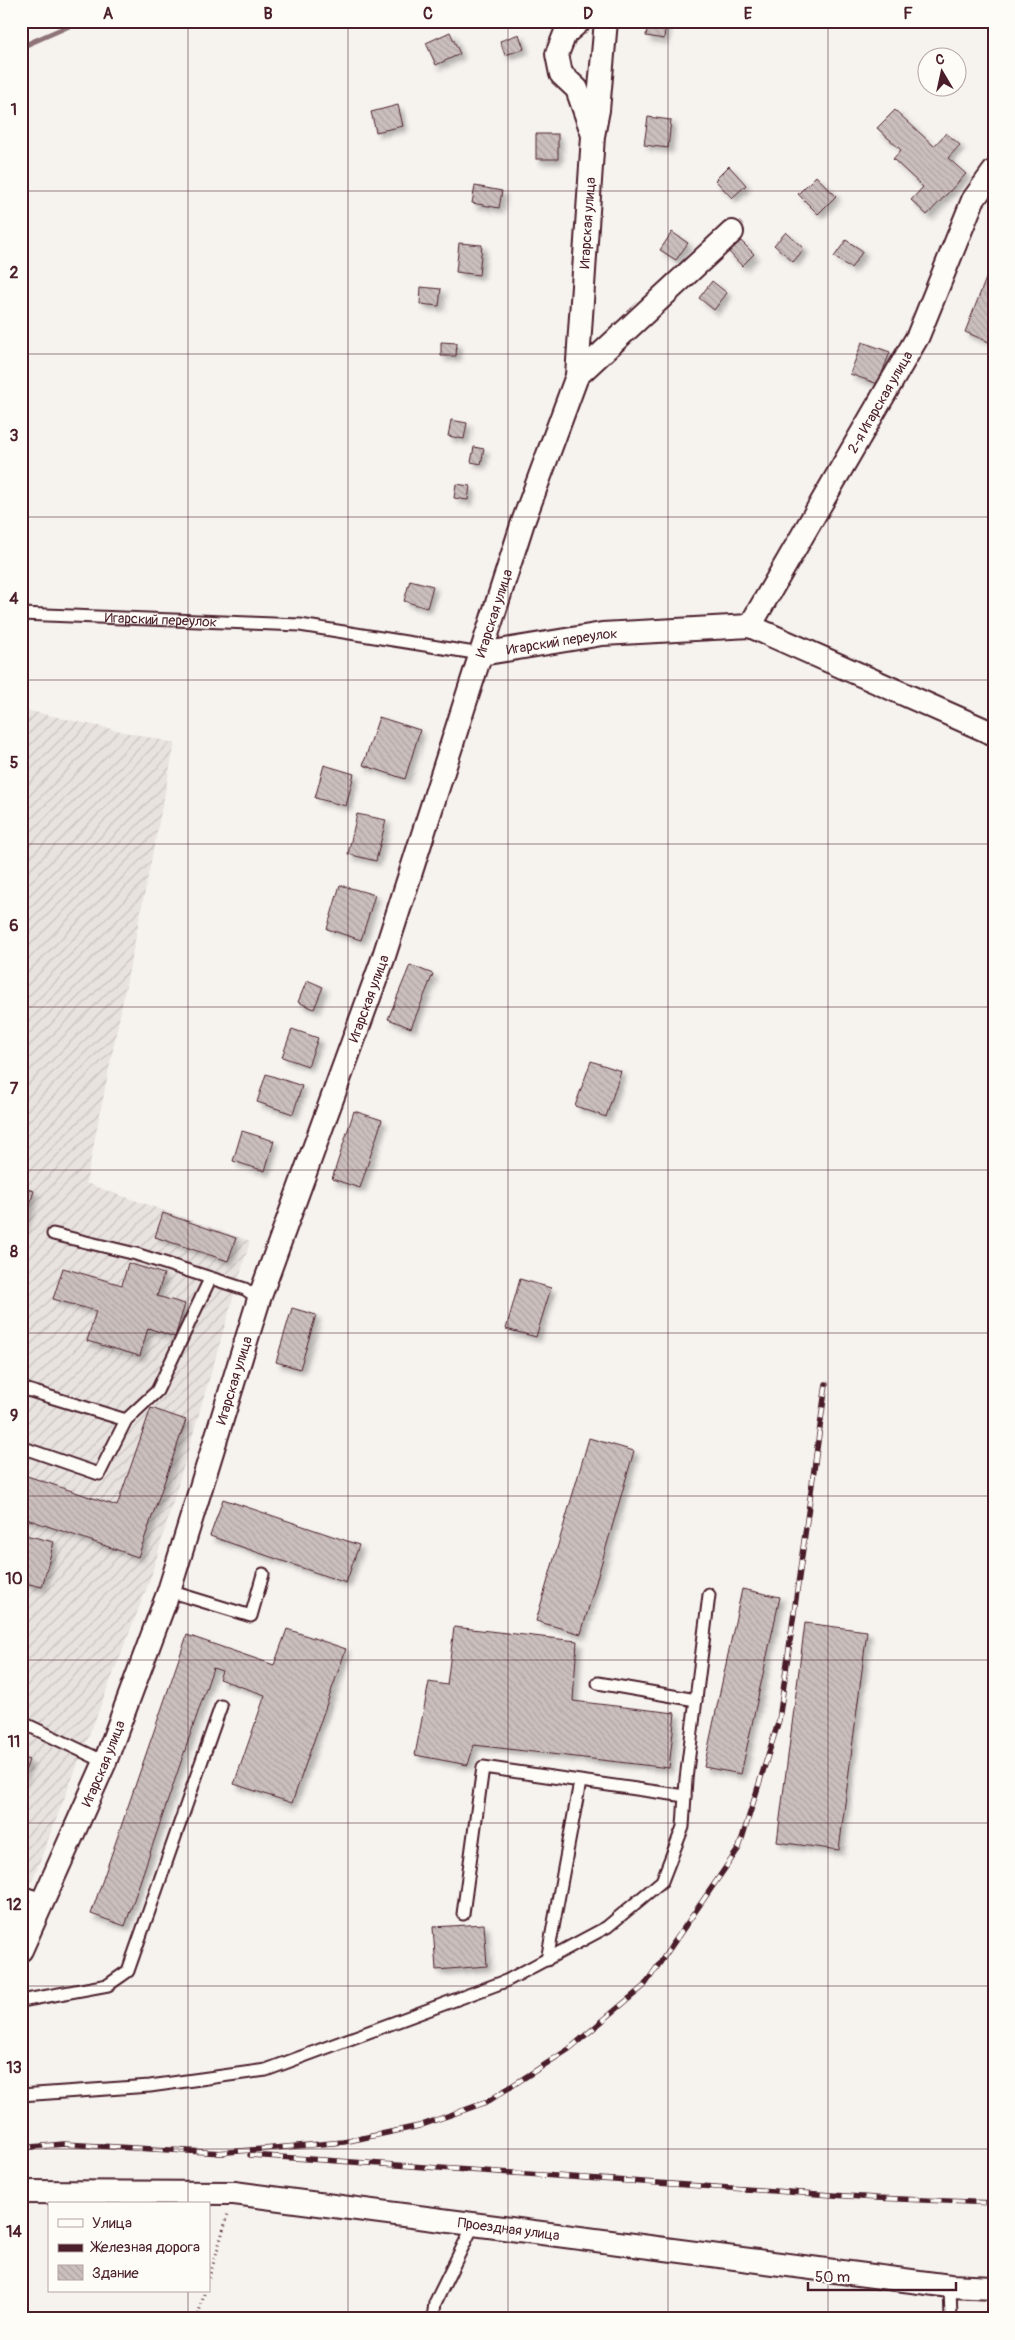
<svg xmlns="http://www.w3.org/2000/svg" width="1015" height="2340" font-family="Pangolin,sans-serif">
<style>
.industrial{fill:url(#industrial-furrows)}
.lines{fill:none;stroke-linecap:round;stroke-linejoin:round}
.stream{stroke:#8e7378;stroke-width:5.5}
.building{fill:url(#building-back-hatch);stroke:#4a1f2b;filter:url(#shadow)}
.service-casing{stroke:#4a1f2b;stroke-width:15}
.minor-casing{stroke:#4a1f2b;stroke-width:26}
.path{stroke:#4a1f2b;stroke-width:3;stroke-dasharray:1 4;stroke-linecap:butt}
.service{stroke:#fdfcf7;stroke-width:11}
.minor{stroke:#fdfcf7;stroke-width:22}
.rail-casing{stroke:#4a1f2b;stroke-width:5.5}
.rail{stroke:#fdfcf7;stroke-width:4;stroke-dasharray:11;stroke-linecap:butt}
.grid{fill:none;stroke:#4a1f2b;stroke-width:1;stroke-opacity:0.55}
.labels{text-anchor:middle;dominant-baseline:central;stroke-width:4.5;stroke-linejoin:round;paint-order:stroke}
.street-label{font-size:14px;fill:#4a1f2b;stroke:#fdfcf7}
.neatline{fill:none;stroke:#4a1f2b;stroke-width:2}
.grid-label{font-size:16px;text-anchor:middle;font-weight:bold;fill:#4a1f2b}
</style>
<defs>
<pattern id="industrial-furrows" width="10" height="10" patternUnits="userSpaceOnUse" patternTransform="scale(1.25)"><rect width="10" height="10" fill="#e9e3e0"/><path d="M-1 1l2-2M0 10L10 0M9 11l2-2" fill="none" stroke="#c9c2c0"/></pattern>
<pattern id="building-back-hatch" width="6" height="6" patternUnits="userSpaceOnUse" patternTransform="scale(1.25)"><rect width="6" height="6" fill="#cbbfbe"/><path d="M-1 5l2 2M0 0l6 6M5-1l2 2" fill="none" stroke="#b0a4a3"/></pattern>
<filter id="shadow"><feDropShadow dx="4.5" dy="4.5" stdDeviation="2.5" flood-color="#0004"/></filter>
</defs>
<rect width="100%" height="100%" fill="#f6f3ef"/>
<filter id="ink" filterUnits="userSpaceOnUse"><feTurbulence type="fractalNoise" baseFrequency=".02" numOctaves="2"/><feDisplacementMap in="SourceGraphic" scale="10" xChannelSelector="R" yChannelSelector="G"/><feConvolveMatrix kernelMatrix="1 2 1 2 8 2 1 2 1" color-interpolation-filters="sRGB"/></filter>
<g filter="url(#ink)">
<polygon class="industrial" points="21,709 175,743 86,1183 250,1241 150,1580 21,1909"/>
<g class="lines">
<polyline class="stream" points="21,47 80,21"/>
</g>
<g class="building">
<polygon points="648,21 666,21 664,39 646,36"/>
<polygon points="450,32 460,54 436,65 426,43"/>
<polygon points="519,34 524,49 505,55 500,41"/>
<polygon points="398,105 403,126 376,132 371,112"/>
<polygon points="895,110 934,146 946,133 960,145 948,158 966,174 927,215 911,200 923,187 893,159 901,150 877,128"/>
<polygon points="648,117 671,120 668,148 644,145"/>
<rect x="536" y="134" width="22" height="25"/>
<polygon points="729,166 746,185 732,198 715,180"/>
<polygon points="816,176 836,196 818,214 798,194"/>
<polygon points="475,186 502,191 499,208 472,203"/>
<polygon points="672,232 688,243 676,260 660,250"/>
<polygon points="786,232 804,249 793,262 774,245"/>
<polygon points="740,240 754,254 742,266 728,251"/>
<polygon points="846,240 863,251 851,268 834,257"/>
<polygon points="459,243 482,245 479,275 456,272"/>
<polygon points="994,258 994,344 965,332"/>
<polygon points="712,281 727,293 714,310 699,298"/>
<polygon points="421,287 441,289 439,306 420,304"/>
<polygon points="441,342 457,343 456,356 441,356"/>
<polygon points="862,342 890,352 878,384 850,374"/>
<polygon points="451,420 467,423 464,439 448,436"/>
<polygon points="474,447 484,449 481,464 471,462"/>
<polygon points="456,484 470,486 468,500 454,498"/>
<polygon points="410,580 433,586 427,608 404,601"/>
<polygon points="379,717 420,730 405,779 363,765"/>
<polygon points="324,765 354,774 346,806 315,798"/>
<polygon points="357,814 386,820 376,861 348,854"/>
<polygon points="340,885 375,895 361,940 327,929"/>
<polygon points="410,965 433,974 411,1028 388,1019"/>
<polygon points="307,980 323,987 314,1009 298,1002"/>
<polygon points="292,1029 318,1038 308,1066 282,1057"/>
<polygon points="591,1061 621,1071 606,1117 575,1106"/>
<polygon points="266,1074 302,1086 293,1114 257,1102"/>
<polygon points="354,1111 382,1120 360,1188 332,1179"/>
<polygon points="242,1131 274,1141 265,1171 233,1161"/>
<polygon points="21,1187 34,1191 21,1233"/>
<polygon points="163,1213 236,1238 228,1261 155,1237"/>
<polygon points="128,1263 164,1274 157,1296 185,1304 175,1337 148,1328 140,1356 87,1341 96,1311 53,1299 63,1268 122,1285"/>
<polygon points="520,1279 551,1288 536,1337 506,1329"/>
<polygon points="292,1308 316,1315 300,1369 276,1362"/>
<polygon points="151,1408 186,1420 138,1557 21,1517 21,1474 117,1506"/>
<polygon points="589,1438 634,1451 581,1634 536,1621"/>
<polygon points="223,1499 359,1545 346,1583 210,1536"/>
<polygon points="21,1534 54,1542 42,1587 21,1582"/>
<polygon points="742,1589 780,1597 741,1774 704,1767"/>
<polygon points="805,1623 867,1631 839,1850 777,1842"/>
<polygon points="454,1627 577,1641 573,1701 675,1713 669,1768 474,1745 468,1765 415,1755 429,1682 447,1685"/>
<polygon points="287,1629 346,1649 292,1803 234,1784 265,1695 219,1679 222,1671 213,1668 125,1926 91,1914 187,1635 274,1665"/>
<polygon points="21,1757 29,1760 21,1783"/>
<polygon points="484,1924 487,1966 436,1970 433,1927"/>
</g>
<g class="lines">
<g class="service-casing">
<g id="service">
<path id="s1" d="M21 614 300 625 481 654"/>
<polyline points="53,1234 136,1254 245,1289 259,1299"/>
<polyline points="21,1388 126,1420 157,1391 210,1279"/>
<polyline points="21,1447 99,1474 126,1420"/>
<polyline points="169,1591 251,1616 263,1574"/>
<polyline points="598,1683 696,1700"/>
<polyline points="21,1722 105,1762"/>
<polyline points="21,1892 43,1899"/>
<polyline points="463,1914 483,1767 685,1796"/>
<polyline points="547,1960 580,1782"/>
<polyline points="21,2001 108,1985 128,1971 221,1706"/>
<polyline points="21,2095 150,2086 266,2070 506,1981 607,1927 662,1881 683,1827 686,1779 709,1595"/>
<polyline points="950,2286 951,2319"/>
<polyline points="433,2319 435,2303 474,2224"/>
</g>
</g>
<g class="minor-casing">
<g id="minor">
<polyline points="580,21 565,34 557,54 561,74 577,89 593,135"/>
<polyline points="577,376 732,232"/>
<path id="s2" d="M750 626 918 336 973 200 994 171"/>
<path id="s3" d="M481 654 602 634 750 626 994 734"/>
<path id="s4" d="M21 1950 105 1762 169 1591 259 1299 383 959 523 522 577 376 593 136 598 110 606 21"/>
<path id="s5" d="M21 2192 234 2193 950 2286 994 2288"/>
</g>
</g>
<g class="path">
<polyline points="209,2278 228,2214"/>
<polyline points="197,2319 205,2291"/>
</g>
<use href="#service" class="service"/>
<use href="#minor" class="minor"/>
<g class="rail-casing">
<g id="rail">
<polyline points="21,2148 64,2144 223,2153"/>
<polyline points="217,2153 344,2142 419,2126 487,2102 569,2049 644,1986 739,1848 779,1720 826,1384"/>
<polyline points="250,2155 876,2198 994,2203"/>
</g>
</g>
<use href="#rail" class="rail"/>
</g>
</g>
<path class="grid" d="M188 21V2204M348 21V2319M508 21V2319M668 21V2319M828 21V2319M21 191H994M21 354H994M21 517H994M21 680H994M21 844H994M21 1007H994M21 1170H994M21 1333H994M21 1496H994M21 1660H994M21 1823H994M21 1986H994M21 2149H994M188 2291V2319"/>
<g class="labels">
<g class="street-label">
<text stroke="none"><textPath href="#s4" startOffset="1824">Игарская улица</textPath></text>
<text stroke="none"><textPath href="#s2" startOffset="259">2-я Игарская улица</textPath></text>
<text stroke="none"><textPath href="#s4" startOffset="1419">Игарская улица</textPath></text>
<text stroke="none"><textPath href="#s1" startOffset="140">Игарский переулок</textPath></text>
<text stroke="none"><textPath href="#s3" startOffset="82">Игарский переулок</textPath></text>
<text stroke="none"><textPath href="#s4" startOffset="1014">Игарская улица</textPath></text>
<text stroke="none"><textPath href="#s4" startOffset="609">Игарская улица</textPath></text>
<text stroke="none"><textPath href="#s4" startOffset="204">Игарская улица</textPath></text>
<text stroke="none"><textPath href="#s5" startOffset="490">Проездная улица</textPath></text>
</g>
</g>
<rect width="1015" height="2340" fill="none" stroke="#fdfcf7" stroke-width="55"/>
<rect x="48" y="2202" width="162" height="90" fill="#fdfcf7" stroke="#b5a4a5"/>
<rect x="58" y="2219" width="25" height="8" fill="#fdfcf7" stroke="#b5a4a5"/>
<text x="92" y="2228" font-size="15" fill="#4a1f2b">Улица</text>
<rect x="58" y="2244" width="25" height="8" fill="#4a1f2b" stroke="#b5a4a5"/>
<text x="92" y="2252" font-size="15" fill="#4a1f2b">Железная дорога</text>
<rect x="58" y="2265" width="25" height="15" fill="url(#building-back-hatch)" stroke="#b5a4a5"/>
<text x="92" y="2278" font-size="15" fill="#4a1f2b">Здание</text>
<g transform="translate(942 72) rotate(351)"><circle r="24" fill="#fdfcf7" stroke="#b5a4a5"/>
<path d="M0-4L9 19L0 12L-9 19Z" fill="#4a1f2b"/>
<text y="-8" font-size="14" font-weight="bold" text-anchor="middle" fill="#4a1f2b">С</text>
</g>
<path d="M808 2282v8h148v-8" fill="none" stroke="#4a1f2b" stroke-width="2.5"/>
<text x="815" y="2282" font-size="15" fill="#4a1f2b" stroke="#fdfcf7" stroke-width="4" paint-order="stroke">50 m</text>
<rect x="28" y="28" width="960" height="2284" class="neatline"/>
<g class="grid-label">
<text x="108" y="19">A</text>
<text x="268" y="19">B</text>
<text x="428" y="19">C</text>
<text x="588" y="19">D</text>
<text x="748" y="19">E</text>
<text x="908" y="19">F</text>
<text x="14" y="115">1</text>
<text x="14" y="278">2</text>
<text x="14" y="441">3</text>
<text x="14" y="604">4</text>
<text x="14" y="768">5</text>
<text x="14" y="931">6</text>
<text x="14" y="1094">7</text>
<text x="14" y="1257">8</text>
<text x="14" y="1421">9</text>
<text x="14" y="1584">10</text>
<text x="14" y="1747">11</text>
<text x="14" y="1910">12</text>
<text x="14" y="2073">13</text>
<text x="14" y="2237">14</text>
</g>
</svg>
